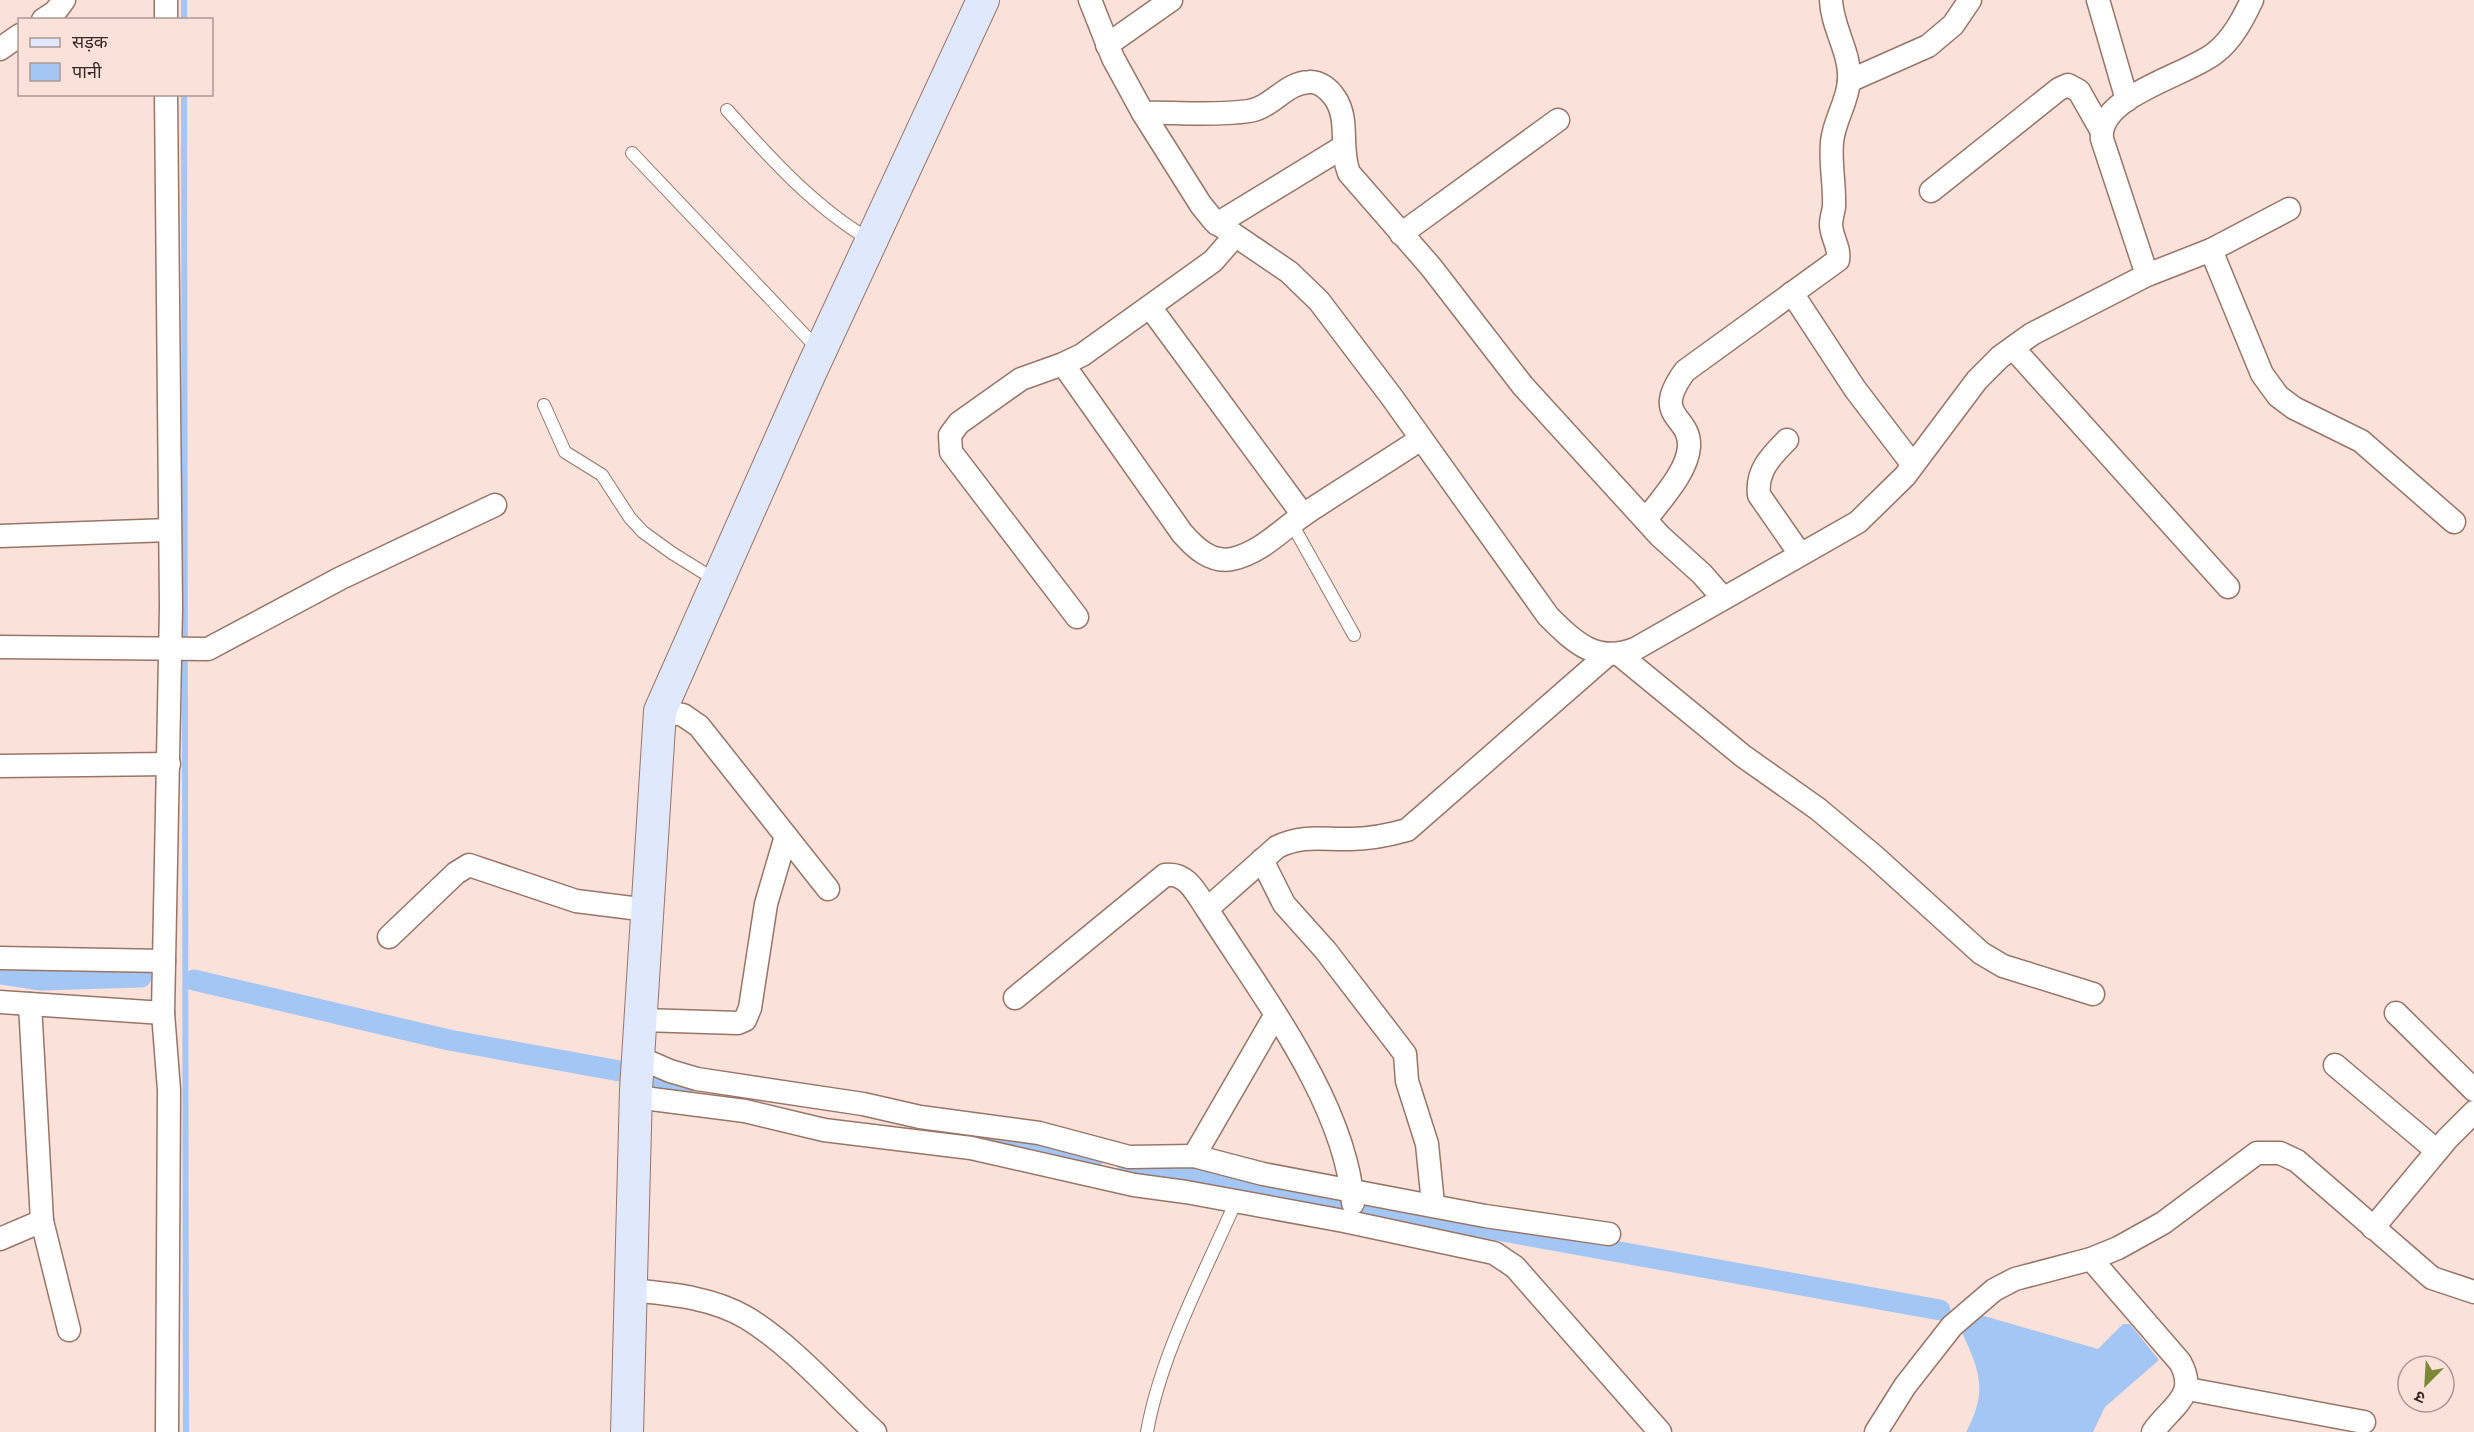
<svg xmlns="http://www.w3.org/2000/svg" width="2474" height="1432" font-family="Cabin,'Noto Sans Devanagari',sans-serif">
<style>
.water{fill:#a4c6f5}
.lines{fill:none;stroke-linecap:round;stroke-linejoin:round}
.stream{stroke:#a4c6f5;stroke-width:6}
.canal{stroke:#a4c6f5;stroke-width:21}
.lane-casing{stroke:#997568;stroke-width:14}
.street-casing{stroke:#997568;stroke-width:25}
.secondary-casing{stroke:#997568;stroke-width:34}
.lane{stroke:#fff;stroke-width:12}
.street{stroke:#fff;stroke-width:22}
.secondary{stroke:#e0e8fe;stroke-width:32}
</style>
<rect width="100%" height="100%" fill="#fae1d9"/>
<path class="water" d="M1974 1313 2098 1349 2123 1324H2130L2159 1360 2105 1407 2093 1432H1966C1990 1388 1978 1367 1958 1324Z"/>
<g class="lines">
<g class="stream">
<polyline points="184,0 184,20"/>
<polyline points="184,94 186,1432"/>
</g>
<g class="canal">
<polyline points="0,974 41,980 141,977"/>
<polyline points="194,980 449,1040 686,1083"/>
<polyline points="953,1132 1094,1157"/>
<polyline points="1127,1163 1940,1310"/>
</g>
<g class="lane-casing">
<g id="lane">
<path d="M727 110C770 158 814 207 870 240"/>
<polyline points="632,153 819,350"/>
<polyline points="544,405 565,452 602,475 630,518 643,532 672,553 717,581"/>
<polyline points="1292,524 1354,635"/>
<path d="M1147 1432C1161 1353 1204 1275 1236 1201"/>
</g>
</g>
<g class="street-casing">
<g id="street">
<polyline points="166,0 166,20"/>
<path d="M1090 0 1113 58 1143 113 1201 205 1214 221 1289 272 1319 301 1391 396 1548 616C1575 643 1597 664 1635 649L1858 522 1905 476 1977 380 2000 357 2032 334 2147 275 2211 250 2289 209"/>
<polyline points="2098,0 2127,100"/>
<polyline points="43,20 55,12 64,0"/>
<polyline points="1107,45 1171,0"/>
<polyline points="0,49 20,35"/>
<polyline points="1849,81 1928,46 1953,25 1970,0"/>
<polyline points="166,94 171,607 163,1013 169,1090 167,1432"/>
<path d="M1143 113C1177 112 1215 116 1249 111 1273 107 1285 83 1309 82 1319 81 1329 89 1335 98 1350 120 1339 148 1349 173L1431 267 1523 386 1660 536 1702 574 1723 598"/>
<polyline points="1931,191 2059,89 2068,85 2079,91 2100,128"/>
<polyline points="1217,224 1343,147"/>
<polyline points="1401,234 1558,120"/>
<polyline points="2211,250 2262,374 2278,396 2294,408 2361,441 2454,522"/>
<path d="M2147 275 2102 139C2097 96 2186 76 2215 53 2232 40 2243 19 2252 0"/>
<polyline points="1792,293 1855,389 1913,465"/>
<polyline points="1150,307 1303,515"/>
<polyline points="2013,348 2228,587"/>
<path d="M1063 364 1182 533C1195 548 1211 563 1232 559 1261 553 1282 529 1306 513 1344 488 1383 464 1421 439"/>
<path d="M1787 440C1771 456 1756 471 1759 495L1800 554"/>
<path d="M1646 520C1660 500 1687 473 1689 447 1691 414 1650 419 1685 371L1838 260C1840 247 1832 239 1831 225 1831 219 1833 213 1834 207 1835 186 1830 164 1832 142 1834 120 1848 102 1849 80 1851 53 1832 28 1831 0"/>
<polyline points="0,536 170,530"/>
<polyline points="1077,617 951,452 950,435 959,423 1021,379 1063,364 1082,355 1213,261 1234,237"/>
<polyline points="0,647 208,649 341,578 495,505"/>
<polyline points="1620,655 1743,756 1818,809 1874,856 1981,953 2003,966 2093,994"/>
<polyline points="660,711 683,715 699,726 828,889"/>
<polyline points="0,766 169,764"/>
<polyline points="1262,860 1284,904 1326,951 1405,1054 1407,1081 1427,1144 1433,1204"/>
<polyline points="389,937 456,873 469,865 576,901 648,910"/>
<polyline points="0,958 164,961"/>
<path d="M1015 998 1165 875C1187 872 1196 893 1207 909"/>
<polyline points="0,1002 163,1013"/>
<polyline points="30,1004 42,1221 69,1330"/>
<polyline points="2396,1013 2474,1090"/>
<polyline points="642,1020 738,1023 745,1020 750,1008 766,904 786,836"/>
<polyline points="640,1058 670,1071 697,1079 863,1104 920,1117 1039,1133 1129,1157 1194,1156 1263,1174 1485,1216 1609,1234"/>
<polyline points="2335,1065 2437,1151"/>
<polyline points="636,1097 745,1111 824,1130 971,1148 1134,1185 1186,1192 1344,1221 1494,1253 1515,1267 1660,1432"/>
<polyline points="1194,1156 1275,1016"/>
<path d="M1353 1203C1345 1101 1260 993 1207 909L1277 847C1303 834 1324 840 1351 839 1370 839 1389 835 1407 830L1606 656"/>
<polyline points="2373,1228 2447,1139 2474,1112"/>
<polyline points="0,1239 42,1221"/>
<path d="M2091 1259 2180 1362C2199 1396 2171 1406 2153 1432"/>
<path d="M631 1290C670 1294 712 1297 747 1318 794 1347 834 1394 875 1432"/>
<polyline points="2188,1389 2364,1422"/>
<polyline points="1876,1432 1905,1386 1952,1326 1994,1290 2015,1279 2091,1259 2118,1248 2163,1223 2257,1153 2280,1153 2297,1161 2432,1278 2474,1292"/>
</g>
</g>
<g class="secondary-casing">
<polyline id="secondary" points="627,1432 636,1090 660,711 810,373 983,0"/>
</g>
<use href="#lane" class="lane"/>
<use href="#street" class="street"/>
<use href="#secondary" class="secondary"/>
</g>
<rect x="18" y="18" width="195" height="78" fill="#fae1d9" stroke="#ad9891" stroke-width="1.5"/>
<rect x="30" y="38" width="30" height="9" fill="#e0e8fe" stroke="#ad9891" stroke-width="1.5"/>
<text x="72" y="48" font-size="18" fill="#392a24">सड़क</text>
<rect x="30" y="63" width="30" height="18" fill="#a4c6f5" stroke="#ad9891" stroke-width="1.5"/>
<text x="72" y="78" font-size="18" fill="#392a24">पानी</text>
<g transform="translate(2426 1384) rotate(204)"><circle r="28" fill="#fae1d9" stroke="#ad9891" stroke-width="1.5"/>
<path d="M0-4.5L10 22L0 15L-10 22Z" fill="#7c8836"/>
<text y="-9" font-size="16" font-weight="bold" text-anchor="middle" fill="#392a24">उ</text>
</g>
</svg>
